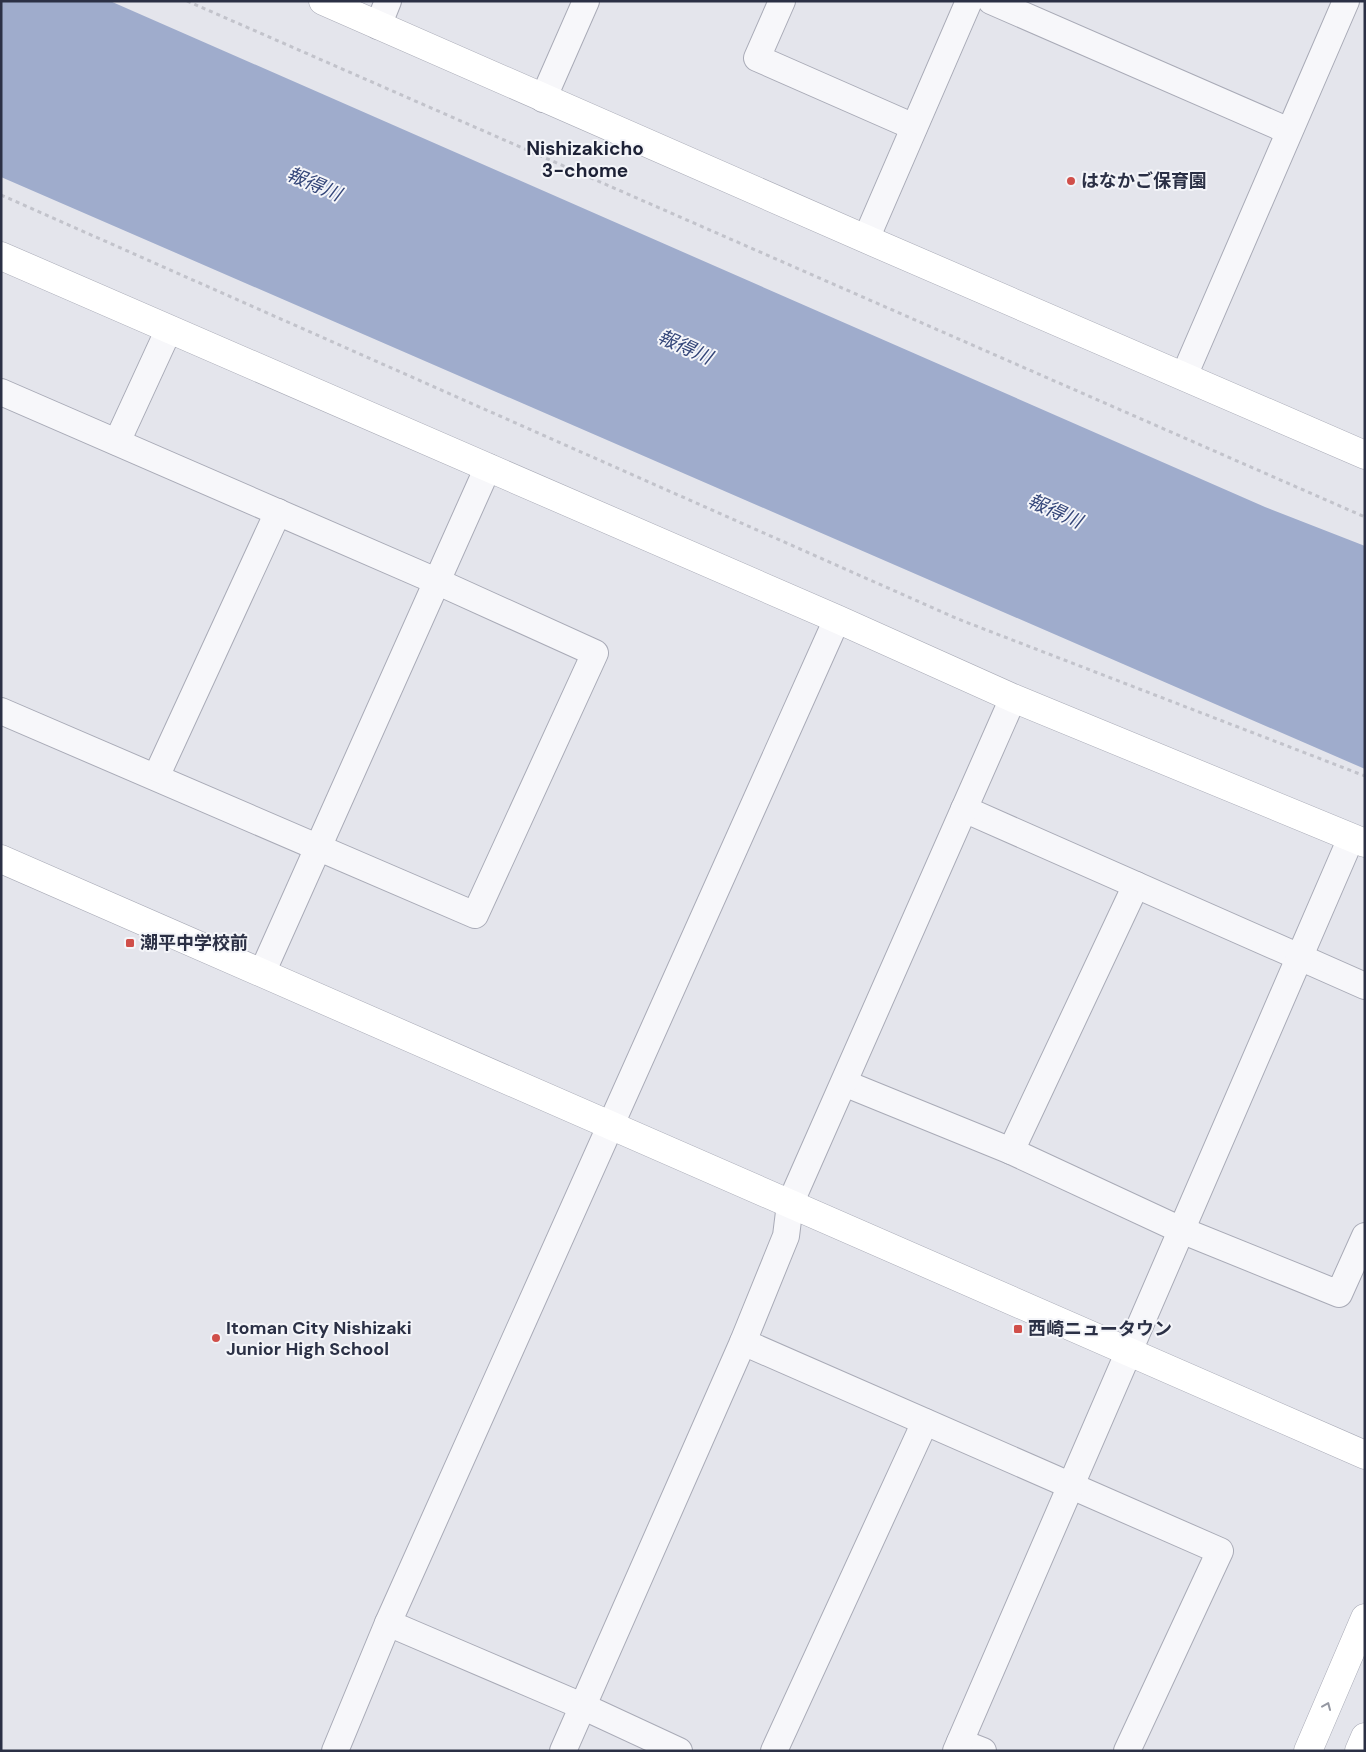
<svg xmlns="http://www.w3.org/2000/svg" width="1366" height="1752" font-family="'DM Sans','Noto Sans JP',sans-serif">
<style>
.water{fill:#9faccc}
.lines{fill:none;stroke-linecap:round;stroke-linejoin:round}
.street-casing{stroke:#a9abb7;stroke-width:28}
.secondary-casing{stroke:#a9abb7;stroke-width:29}
.path{stroke:#c2c3cb;stroke-width:3;stroke-dasharray:4 4;stroke-linecap:butt}
.street{stroke:#f7f7fa;stroke-width:26}
.secondary{stroke:#fff;stroke-width:28}
.oneway{stroke:#9598a2}
.poi-dot{fill:#d04f4a;stroke:#f4f5f9;stroke-width:2}
.labels{text-anchor:middle;dominant-baseline:central;stroke-width:4;stroke-linejoin:round;paint-order:stroke}
.poi-label{font-size:18px;font-weight:bold;fill:#2b3045;stroke:#f4f5f9;text-anchor:start}
.neighbourhood-label{font-size:19px;font-weight:bold;fill:#1d2136;stroke:#f4f5f9}
.water-label{font-size:19px;font-style:italic;fill:#344679;stroke:#f4f5f9}
</style>
<rect width="100%" height="100%" fill="#e4e5ec"/>
<polygon class="water" points="1,1 110,1 1265,507 1365,546 1365,769 1,177"/>
<g class="lines">
<g class="street-casing">
<g id="street">
<polyline points="782,1 757,58 914,127"/>
<polyline points="991,1 1289,131"/>
<polyline points="378,26 388,1"/>
<polyline points="543,99 586,1"/>
<polyline points="866,239 969,1"/>
<polyline points="1184,376 1346,1"/>
<polyline points="1,392 436,581 595,653 475,915 1,711"/>
<polyline points="117,442 169,329"/>
<polyline points="156,777 278,512"/>
<polyline points="964,809 1365,986"/>
<polyline points="262,973 488,467"/>
<polyline points="844,1083 1011,1151 1181,1230 1339,1294 1365,1236"/>
<polyline points="1011,1151 1136,885"/>
<polyline points="743,1342 1220,1551 1127,1751"/>
<polyline points="388,1623 582,1706 679,1751"/>
<polyline points="960,1742 983,1751"/>
<polyline points="335,1751 388,1623 837,619"/>
<polyline points="563,1751 743,1342 786,1236 790,1204 1013,698"/>
<polyline points="774,1751 925,1422"/>
<polyline points="956,1751 1351,838"/>
</g>
</g>
<g class="secondary-casing">
<g id="secondary">
<polyline points="323,1 866,239 1365,455"/>
<polyline points="1,256 837,619 1013,698 1365,843"/>
<polyline points="1,859 1365,1455"/>
<polyline points="1308,1751 1365,1618"/>
<polyline points="1359,1751 1365,1737"/>
</g>
</g>
<g class="path">
<polyline points="187,1 1365,517"/>
<polyline points="1,195 958,619 1365,776"/>
</g>
<use href="#street" class="street"/>
<use href="#secondary" class="secondary"/>
</g>
<defs><path id="oneway-chevron" d="M-2-3.5L2.5 0L-2 3.5" fill="none" stroke-width="1.6" stroke-linecap="round" stroke-linejoin="round" transform="scale(1.25)"/></defs>
<use class="oneway" href="#oneway-chevron" transform="translate(1327 1706) rotate(-67)"/>
<g class="poi-dot">
<circle cx="1071" cy="181" r="5"/>
<rect x="125" y="938" width="10" height="10" rx="2.5"/>
<rect x="1013" y="1324" width="10" height="10" rx="2.5"/>
<circle cx="216" cy="1338" r="5"/>
</g>
<g class="labels">
<g class="poi-label">
<text x="1081" y="181">はなかご保育園</text>
<text x="140" y="943">潮平中学校前</text>
<text x="226" y="1328">Itoman City Nishizaki<tspan x="226" dy="21">Junior High School</tspan></text>
<text x="1028" y="1329">西崎ニュータウン</text>
</g>
<g class="neighbourhood-label">
<text x="585" y="148">Nishizakicho<tspan x="585" dy="22">3-chome</tspan></text>
</g>
<g class="water-label">
<text transform="translate(314 184) rotate(23)">報得川</text>
<text transform="translate(685 347) rotate(24)">報得川</text>
<text transform="translate(1055 511) rotate(24)">報得川</text>
</g>
</g>
<rect width="1366" height="1752" fill="none" stroke="#2b3045" stroke-width="5"/>
</svg>
